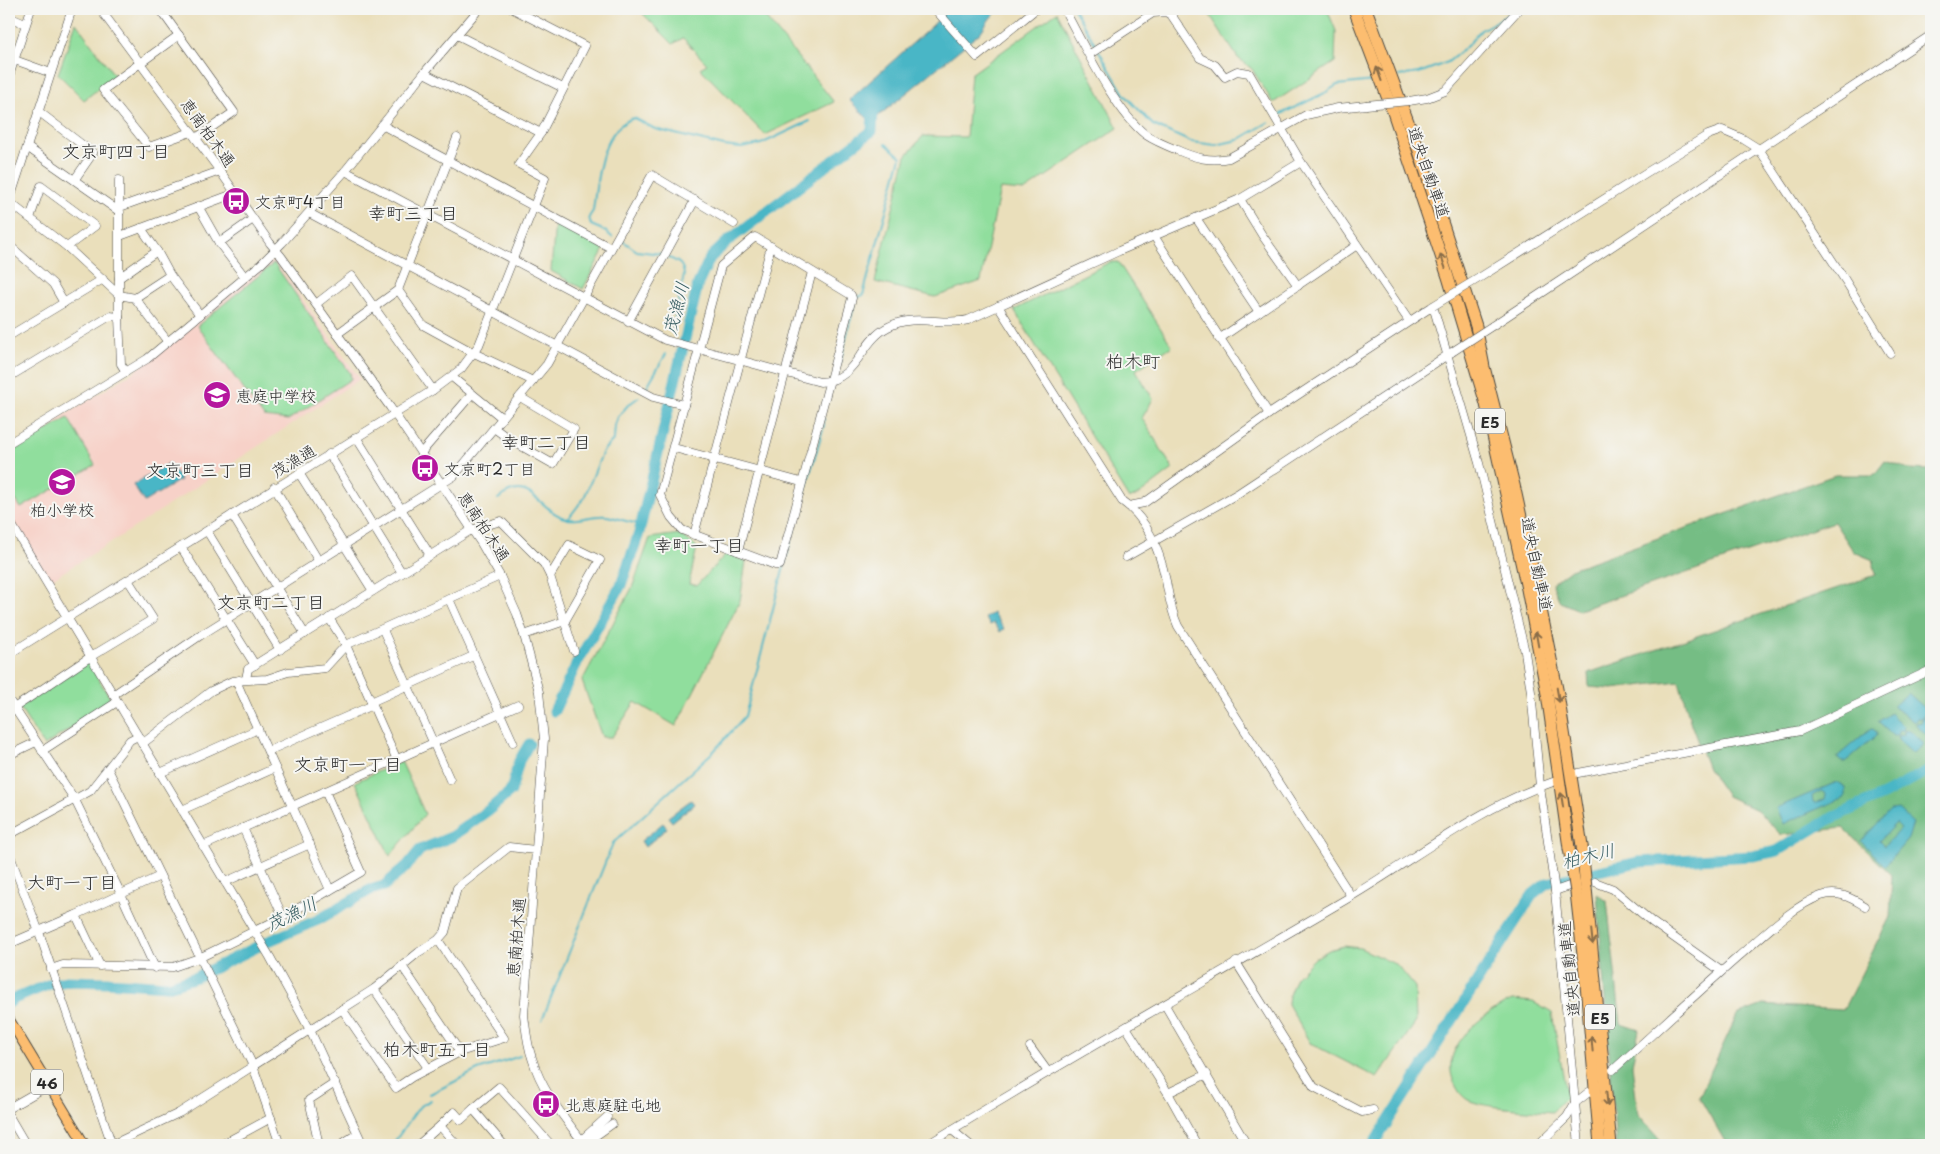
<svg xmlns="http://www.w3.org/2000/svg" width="1940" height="1154" font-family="'Playpen Sans','Klee One',sans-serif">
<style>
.built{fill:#f7d1c8}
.green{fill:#90de9d;stroke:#5e8464}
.forest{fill:#74bd84;stroke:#507458}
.water{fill:#4ab6c6;stroke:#3a7078;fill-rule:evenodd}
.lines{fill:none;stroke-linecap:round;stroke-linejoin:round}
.stream{stroke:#4ab6c6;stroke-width:2}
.river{stroke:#4ab6c6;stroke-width:11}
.minor-casing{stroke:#484641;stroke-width:9}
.major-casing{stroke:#484641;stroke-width:11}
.highway-casing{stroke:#484641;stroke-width:13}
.minor{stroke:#fff;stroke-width:8}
.major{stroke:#fcbd6f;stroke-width:9}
.highway{stroke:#fcbd6f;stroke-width:11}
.minor-bridge-casing{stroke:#484641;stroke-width:9;stroke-linecap:butt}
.highway-bridge-casing{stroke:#484641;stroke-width:13;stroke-linecap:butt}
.minor-bridge{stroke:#fff;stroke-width:8}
.highway-bridge{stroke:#fcbd6f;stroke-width:11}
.oneway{stroke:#896d4a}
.labels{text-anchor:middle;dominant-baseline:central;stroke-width:4;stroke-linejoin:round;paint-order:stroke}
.shield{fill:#f6f6f2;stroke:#686867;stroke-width:1}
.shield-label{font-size:15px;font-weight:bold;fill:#2b2b2b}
.street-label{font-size:16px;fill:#2b2b2b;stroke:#f6f6f2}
.poi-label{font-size:16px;fill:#2b2b2b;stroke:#f6f6f2;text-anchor:start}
.neighbourhood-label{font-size:18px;fill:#2b2b2b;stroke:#f6f6f2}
.water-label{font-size:18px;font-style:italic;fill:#365c61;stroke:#f6f6f2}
</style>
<rect width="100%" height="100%" fill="#f6f6f2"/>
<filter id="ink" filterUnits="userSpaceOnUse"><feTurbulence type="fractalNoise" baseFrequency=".02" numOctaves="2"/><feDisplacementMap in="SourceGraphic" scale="10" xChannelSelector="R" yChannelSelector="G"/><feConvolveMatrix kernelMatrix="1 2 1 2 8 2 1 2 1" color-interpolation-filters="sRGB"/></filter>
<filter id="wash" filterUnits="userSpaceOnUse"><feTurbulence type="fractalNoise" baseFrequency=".0096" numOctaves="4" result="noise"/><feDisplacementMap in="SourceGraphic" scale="20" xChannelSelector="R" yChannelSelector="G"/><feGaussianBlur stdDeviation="1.12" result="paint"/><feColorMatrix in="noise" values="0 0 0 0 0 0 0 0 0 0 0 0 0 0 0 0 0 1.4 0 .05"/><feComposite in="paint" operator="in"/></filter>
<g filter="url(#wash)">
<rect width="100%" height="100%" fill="#eadfbb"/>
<polygon class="built" points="275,261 360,379 140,524 49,581 9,514 9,450 135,371 270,262"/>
<g class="green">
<polygon points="638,9 755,9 765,17 834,102 765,135 700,68 707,64 683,38 673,44"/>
<polygon points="1206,9 1327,9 1336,31 1335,62 1273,103 1252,69 1238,58"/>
<polygon points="1057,12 1118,128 1024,191 1000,189 981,281 935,297 875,282 906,156 923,136 966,137 971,74"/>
<polygon points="76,23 115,76 84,100 58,74"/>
<polygon points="555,222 604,249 583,289 551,271"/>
<polygon points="1110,262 1118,262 1172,346 1136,370 1153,399 1142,418 1173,469 1140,494 1129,499 1014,310"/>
<polygon points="274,263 350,373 351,379 288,420 264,417 197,326"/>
<polygon points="68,418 95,465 21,508 16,500 10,503 9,501 9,453"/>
<polygon points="679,534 697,547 689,584 697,585 727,553 746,561 740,601 676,726 635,702 612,737 602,737 582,681 632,588 650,538"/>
<polygon points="88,662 112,701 44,746 19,707"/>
<polygon points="401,761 425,814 390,856 355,782"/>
<polygon points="1344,946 1360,948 1397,965 1415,987 1416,1022 1377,1078 1310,1043 1288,1004 1289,995 1296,977 1315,958 1329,950"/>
<path d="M1512 1000 1533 1002 1552 1013 1567 1097 1552 1112C1531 1110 1485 1108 1468 1100 1461 1096 1457 1089 1454 1082 1438 1047 1485 1012 1512 1000Z"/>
</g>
<g class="forest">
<polygon points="1885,461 1909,469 1931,470 1931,1145 1727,1145 1699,1097 1737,1015 1763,1005 1843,1010 1890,917 1892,875 1843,828 1781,835 1757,810 1727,796 1708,769 1691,724 1679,681 1612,689 1589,687 1588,673 1876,575 1873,560 1854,552 1834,522 1579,610 1560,602 1552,583 1571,569 1835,475 1874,475"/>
<polygon points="1597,894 1607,901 1621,1024 1639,1030 1632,1065 1638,1114 1665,1145 1616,1145"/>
</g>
<g class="water">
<polygon points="948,9 1001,9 991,17 980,33 871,122 849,100 932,26"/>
<polygon points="169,463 180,480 144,502 133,485"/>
<polygon points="993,613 1004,629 1000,632 994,623 990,625 985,618"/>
<polygon points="1908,693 1927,710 1926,713 1921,718 1917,718 1917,720 1914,722 1893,706"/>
<polygon points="1890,713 1904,727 1903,731 1899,731 1898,736 1893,736 1878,722"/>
<polygon points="1930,713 1931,735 1928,736 1916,725 1916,723 1922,722 1922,718 1926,718 1927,714"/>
<polygon points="1871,728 1877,732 1877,735 1845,762 1842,762 1838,759 1838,756"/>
<polygon points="1909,730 1924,744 1913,754 1898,740 1899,736 1904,735 1904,731"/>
<path d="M1837 782 1845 787V797L1783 824 1776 808ZM1821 791 1826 794 1825 799 1816 803 1813 802 1812 796Z"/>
<polygon points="691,800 694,804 672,822 668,817"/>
<path d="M1898 809 1913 823 1908 839 1885 866 1861 841 1890 810ZM1896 823 1901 828 1884 846 1879 841Z"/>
<polygon points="663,823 667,828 645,847 641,841"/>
</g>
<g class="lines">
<g class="stream">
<polyline points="1074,9 1097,47"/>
<polyline points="1099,51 1124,94 1153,125 1191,142 1216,145 1238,140 1269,122"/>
<polyline points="1399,76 1419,73 1448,62 1465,48 1481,30 1511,13"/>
<polyline points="1281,114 1325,93 1337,85 1374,81"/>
<path d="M612 237 605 231 591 225 589 217 593 211C597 181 600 128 634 118L655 129 724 146 741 148 761 144 810 121"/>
<polyline points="623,241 637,251 661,254"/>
<path d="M669 258C679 262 683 264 684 275L672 332"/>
<polyline points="839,366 856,298 863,295 901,157 886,144"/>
<polyline points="646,388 666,354"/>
<path d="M498 499C531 472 541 514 568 519 581 521 594 514 607 516 618 518 629 523 641 524"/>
<polyline points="568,519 584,498 603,451 614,439 615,425 618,417 628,405 639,397"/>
<polyline points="542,1020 613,843 714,751 745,716 792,536 824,425 824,419"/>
<polyline points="430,1094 478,1070 520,1056"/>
<polyline points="392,1145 420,1106 431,1100"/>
</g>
<g class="river">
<polyline points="554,711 576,665 621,585 639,533 698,284 710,258 728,241 872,131 873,109"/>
<polyline points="9,1003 14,999 50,984 67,981 107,982 168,986 196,977 271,940 318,920 370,890 384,886 407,866 420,850 451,837 490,809 511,791 519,761 529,744"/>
<polyline points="1373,1145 1533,894 1547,883 1638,862 1753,856 1777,851 1828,820 1885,794 1931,769"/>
</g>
</g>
</g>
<g filter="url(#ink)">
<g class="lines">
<g class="minor-casing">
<g id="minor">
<path d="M100 9 220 171 270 243 281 256 390 407 481 543 500 576 517 614 524 635 539 692 544 739 524 1015C526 1030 527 1044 532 1058 542 1092 564 1117 585 1145"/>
<polyline points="160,9 234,112 196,138"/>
<polyline points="935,9 977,57 1036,9"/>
<path d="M1064 9C1084 45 1114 110 1146 135 1155 141 1167 146 1177 150 1195 158 1210 162 1229 158L1306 115 1338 108 1366 105"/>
<polyline points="9,17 25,24"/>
<polyline points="179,35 103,90 149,147 191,132"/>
<polyline points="457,35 563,88"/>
<polyline points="1090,54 1153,13 1166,12 1172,16 1200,58 1215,65 1225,77 1237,71 1249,73 1301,162 1409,321"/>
<polyline points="9,58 51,73"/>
<polyline points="424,73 541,133"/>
<polyline points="9,76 31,9"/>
<polyline points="1409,101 1427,98 1445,91 1519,9"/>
<polyline points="38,111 93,153 75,179"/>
<polyline points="382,125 611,248"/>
<polyline points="27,147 120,212"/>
<path d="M345 171 665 340 820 382C858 381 859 342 888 327 914 313 942 326 968 320L1119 251 1240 199 1301 162"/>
<polyline points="119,180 119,317 121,364 126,372"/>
<polyline points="1240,199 1262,235 1298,286"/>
<polyline points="9,202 67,247 119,295 135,298 168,342"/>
<polyline points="9,202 72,9"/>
<polyline points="198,206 219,243 245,277"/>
<polyline points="120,207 220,171"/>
<polyline points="309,213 653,397 684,405"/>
<polyline points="30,218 41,186 95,226 67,247"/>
<polyline points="1196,218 1259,312"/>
<polyline points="141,228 157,251 170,275 200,315"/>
<polyline points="120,236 236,193"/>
<polyline points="1154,236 1269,414 1433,306 1479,463 1525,652 1531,692 1540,786 1555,891 1579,1145"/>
<polygon points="755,237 851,295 852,298 780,565 775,565 682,530 671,517 660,495 721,266"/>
<polyline points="219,243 253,219"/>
<polyline points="9,245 53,284 64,303"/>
<polyline points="119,278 157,251"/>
<polyline points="1479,278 1644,174 1708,135 1722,130 1743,139 1759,149 1845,280 1890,353"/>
<polyline points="398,290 423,325 474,353 533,381"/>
<polyline points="135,298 170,275"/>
<polyline points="316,304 352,276 433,390"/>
<path d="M998 306 1122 501C1148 519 1160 552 1166 581 1169 597 1171 611 1178 626L1351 896"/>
<polyline points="628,322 695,200"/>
<polyline points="1492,326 1931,35"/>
<polyline points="337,334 398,290 457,138"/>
<polyline points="9,336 103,279"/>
<polyline points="1219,339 1357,245"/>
<polyline points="9,377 110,316 119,317"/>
<polyline points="452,377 502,418"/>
<polyline points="494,428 509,439 553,464 574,429 520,397"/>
<polyline points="356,437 430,555"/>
<polyline points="9,443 147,359 261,264 282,243 345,171 424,73 479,9"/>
<polyline points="674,448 801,482"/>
<polyline points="421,453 472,394"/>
<polyline points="329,454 402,573"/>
<polyline points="299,473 373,591"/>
<polyline points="274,487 318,560"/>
<polyline points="1129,506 1144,503 1269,414"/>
<polyline points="232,515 305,634"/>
<polyline points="9,520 270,957 310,1030 363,1145"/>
<polyline points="207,531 280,650"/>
<polyline points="694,535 771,246"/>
<polyline points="181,547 255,665"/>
<polyline points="738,551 812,272"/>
<polyline points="1126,557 1237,494 1452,352"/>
<polyline points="550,576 574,651"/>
<polyline points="449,599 513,742"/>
<polyline points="329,618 346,645 397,760"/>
<polyline points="383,630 450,780"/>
<polyline points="9,654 433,390 461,369 479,345 545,178 519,164 541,133 585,46 513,9"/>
<polyline points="246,679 248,669 471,530 501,521 544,564 550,576 569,545 600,560 565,621 524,635"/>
<polyline points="239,680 238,685 241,692 330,890 283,917"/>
<polyline points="113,695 201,635 454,476 547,364 652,175 734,224"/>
<polyline points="9,700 75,800 121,894 155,968"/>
<polyline points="371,702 473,656"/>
<polyline points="14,708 90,657 153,619 128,580"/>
<polyline points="142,744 211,691 232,681 267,679 288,672 325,668 346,645 500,576"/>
<polyline points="42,751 117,702"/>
<polyline points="268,751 373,705"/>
<polyline points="9,755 36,742"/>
<polyline points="108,769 253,1066 280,1145"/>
<polyline points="160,773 258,729"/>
<polyline points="1578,773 1800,731 1931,670"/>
<polyline points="325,791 361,872 330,890"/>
<polyline points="182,810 275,768"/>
<polyline points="9,835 90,791 130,740 138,736"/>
<polyline points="203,846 518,705"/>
<polyline points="9,853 39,932 112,1145"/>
<polyline points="225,882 310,844"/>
<polyline points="1595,882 1613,889 1652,922 1721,971"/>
<polyline points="1555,891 1569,886"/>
<polyline points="76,915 100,966"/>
<polyline points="9,944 76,915 160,876"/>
<polyline points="1236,962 1314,1087 1362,1112 1373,1110"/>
<polyline points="402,966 460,1052"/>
<polyline points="51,969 63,965 173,967 199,958 283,917 243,828"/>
<polyline points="374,989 428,1068"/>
<polyline points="1165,1005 1247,1145"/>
<polyline points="342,1009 396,1088 412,1077 460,1052 504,1038 438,940"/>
<polyline points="1126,1027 1168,1093 1197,1145"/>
<polyline points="1030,1047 1048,1072"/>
<path d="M1613 1070C1655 1032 1696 994 1738 957 1760 938 1794 905 1821 896 1838 890 1851 898 1865 906"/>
<polyline points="1168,1093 1207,1074"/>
<polyline points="9,1108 49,1085"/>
<polyline points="9,1116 26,1145"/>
<polyline points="440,1126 454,1112 461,1120 473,1109"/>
<polyline points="952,1130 970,1145"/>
<polyline points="582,1141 591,1139 612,1124"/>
<polyline points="111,1145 179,1113 374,989 419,952 438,940 445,932 457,888 509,847 535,850"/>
<polyline points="221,1145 271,1118"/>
<polyline points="319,1145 309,1100 335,1083"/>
<polyline points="340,1145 357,1134"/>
<polyline points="418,1145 440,1126 457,1145"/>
<polyline points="504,1145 473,1109 499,1087 551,1145"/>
<polyline points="576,1145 607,1117"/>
<path d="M927 1145C1066 1059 1209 980 1350 897 1416 858 1479 807 1553 782"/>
<polyline points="1538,1145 1567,1117 1575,1103 1589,1092"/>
</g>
</g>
<g class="major-casing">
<polyline id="major" points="9,1019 85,1145"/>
</g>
<g class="highway-casing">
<g id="highway">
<polyline points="1354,9 1393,112 1448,277 1486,404 1527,589 1547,694 1569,848"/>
<polyline points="1366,9 1419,151 1476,326 1484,367 1514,485 1536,585 1558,694 1582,846"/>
<polyline points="1586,888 1611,1145"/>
<polyline points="1576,892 1585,973 1600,1145"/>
</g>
</g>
<use href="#minor" class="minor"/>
<use href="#major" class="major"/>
<use href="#highway" class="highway"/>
<g class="minor-bridge-casing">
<g id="minor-bridge">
<polyline points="1366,105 1409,101"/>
<polyline points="1433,306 1479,278"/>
<polyline points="1452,352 1492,326"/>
</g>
</g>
<g class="highway-bridge-casing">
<g id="highway-bridge">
<polyline points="1582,846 1586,888"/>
<polyline points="1569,848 1576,892"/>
</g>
</g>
<use href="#minor-bridge" class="minor-bridge"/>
<use href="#highway-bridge" class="highway-bridge"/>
</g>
<defs><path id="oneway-shaft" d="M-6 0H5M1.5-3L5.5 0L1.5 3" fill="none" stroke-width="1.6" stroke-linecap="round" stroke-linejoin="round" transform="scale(1.25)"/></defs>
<g class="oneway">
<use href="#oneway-shaft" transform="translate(1379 74) rotate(-110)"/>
<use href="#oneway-shaft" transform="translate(1443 261) rotate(-109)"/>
<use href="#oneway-shaft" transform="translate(1537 639) rotate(-100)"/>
<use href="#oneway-shaft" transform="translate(1558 695) rotate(80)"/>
<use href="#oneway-shaft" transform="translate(1562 800) rotate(-99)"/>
<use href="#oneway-shaft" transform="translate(1592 937) rotate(84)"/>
<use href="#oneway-shaft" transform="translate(1592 1044) rotate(-95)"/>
<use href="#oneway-shaft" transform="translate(1607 1099) rotate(85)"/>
</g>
</g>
<defs>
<g id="bus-disc" transform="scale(1.4375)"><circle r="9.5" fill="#b5179e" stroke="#f6f6f2"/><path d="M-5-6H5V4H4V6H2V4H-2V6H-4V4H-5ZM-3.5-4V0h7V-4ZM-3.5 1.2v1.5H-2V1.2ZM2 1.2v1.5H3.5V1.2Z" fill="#fff"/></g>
<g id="school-disc" transform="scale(1.4375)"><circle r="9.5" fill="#b5179e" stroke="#f6f6f2"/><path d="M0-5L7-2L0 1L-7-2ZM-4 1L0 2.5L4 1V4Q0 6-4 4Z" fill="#fff"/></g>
</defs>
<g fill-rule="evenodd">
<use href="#bus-disc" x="236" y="201"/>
<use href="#school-disc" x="217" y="395"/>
<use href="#bus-disc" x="425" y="468"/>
<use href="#school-disc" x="62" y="482"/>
<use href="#bus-disc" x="546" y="1104"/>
</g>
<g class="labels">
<g class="shield">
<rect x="1475" y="408.5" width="30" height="25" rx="4"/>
<rect x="1585" y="1004.5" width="30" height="25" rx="4"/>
<rect x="31" y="1069.5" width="32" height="25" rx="4"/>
</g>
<g class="shield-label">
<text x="1490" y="421">E5</text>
<text x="1600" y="1017">E5</text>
<text x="47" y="1082">46</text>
</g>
<g class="street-label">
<text transform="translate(209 132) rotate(54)">恵南柏木通</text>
<text transform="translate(1430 172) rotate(71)">道央自動車道</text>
<text transform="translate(293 460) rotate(-31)">茂漁通</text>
<text transform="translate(485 526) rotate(57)">恵南柏木通</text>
<text transform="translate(1538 564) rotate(78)">道央自動車道</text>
<text transform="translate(515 937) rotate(-85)">恵南柏木通</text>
<text transform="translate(1568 969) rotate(-96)">道央自動車道</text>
</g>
<g class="poi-label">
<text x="255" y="201">文京町4丁目</text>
<text x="236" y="395">恵庭中学校</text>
<text x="444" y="468">文京町2丁目</text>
<text x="62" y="509" text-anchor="middle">柏小学校</text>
<text x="565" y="1104">北恵庭駐屯地</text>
</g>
<g class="neighbourhood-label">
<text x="116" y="150">文京町四丁目</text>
<text x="413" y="212">幸町三丁目</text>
<text x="1133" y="360">柏木町</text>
<text x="546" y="441">幸町二丁目</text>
<text x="200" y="469">文京町三丁目</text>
<text x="699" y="544">幸町一丁目</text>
<text x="271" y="601">文京町二丁目</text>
<text x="348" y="763">文京町一丁目</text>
<text x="72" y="881">大町一丁目</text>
<text x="437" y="1048">柏木町五丁目</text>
</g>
<g class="water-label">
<text transform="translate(675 308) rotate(-75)">茂漁川</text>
<text transform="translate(1588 855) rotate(-13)">柏木川</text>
<text transform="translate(291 913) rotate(-26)">茂漁川</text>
</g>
</g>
<rect width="1940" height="1154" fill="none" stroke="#f6f6f2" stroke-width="30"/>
</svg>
